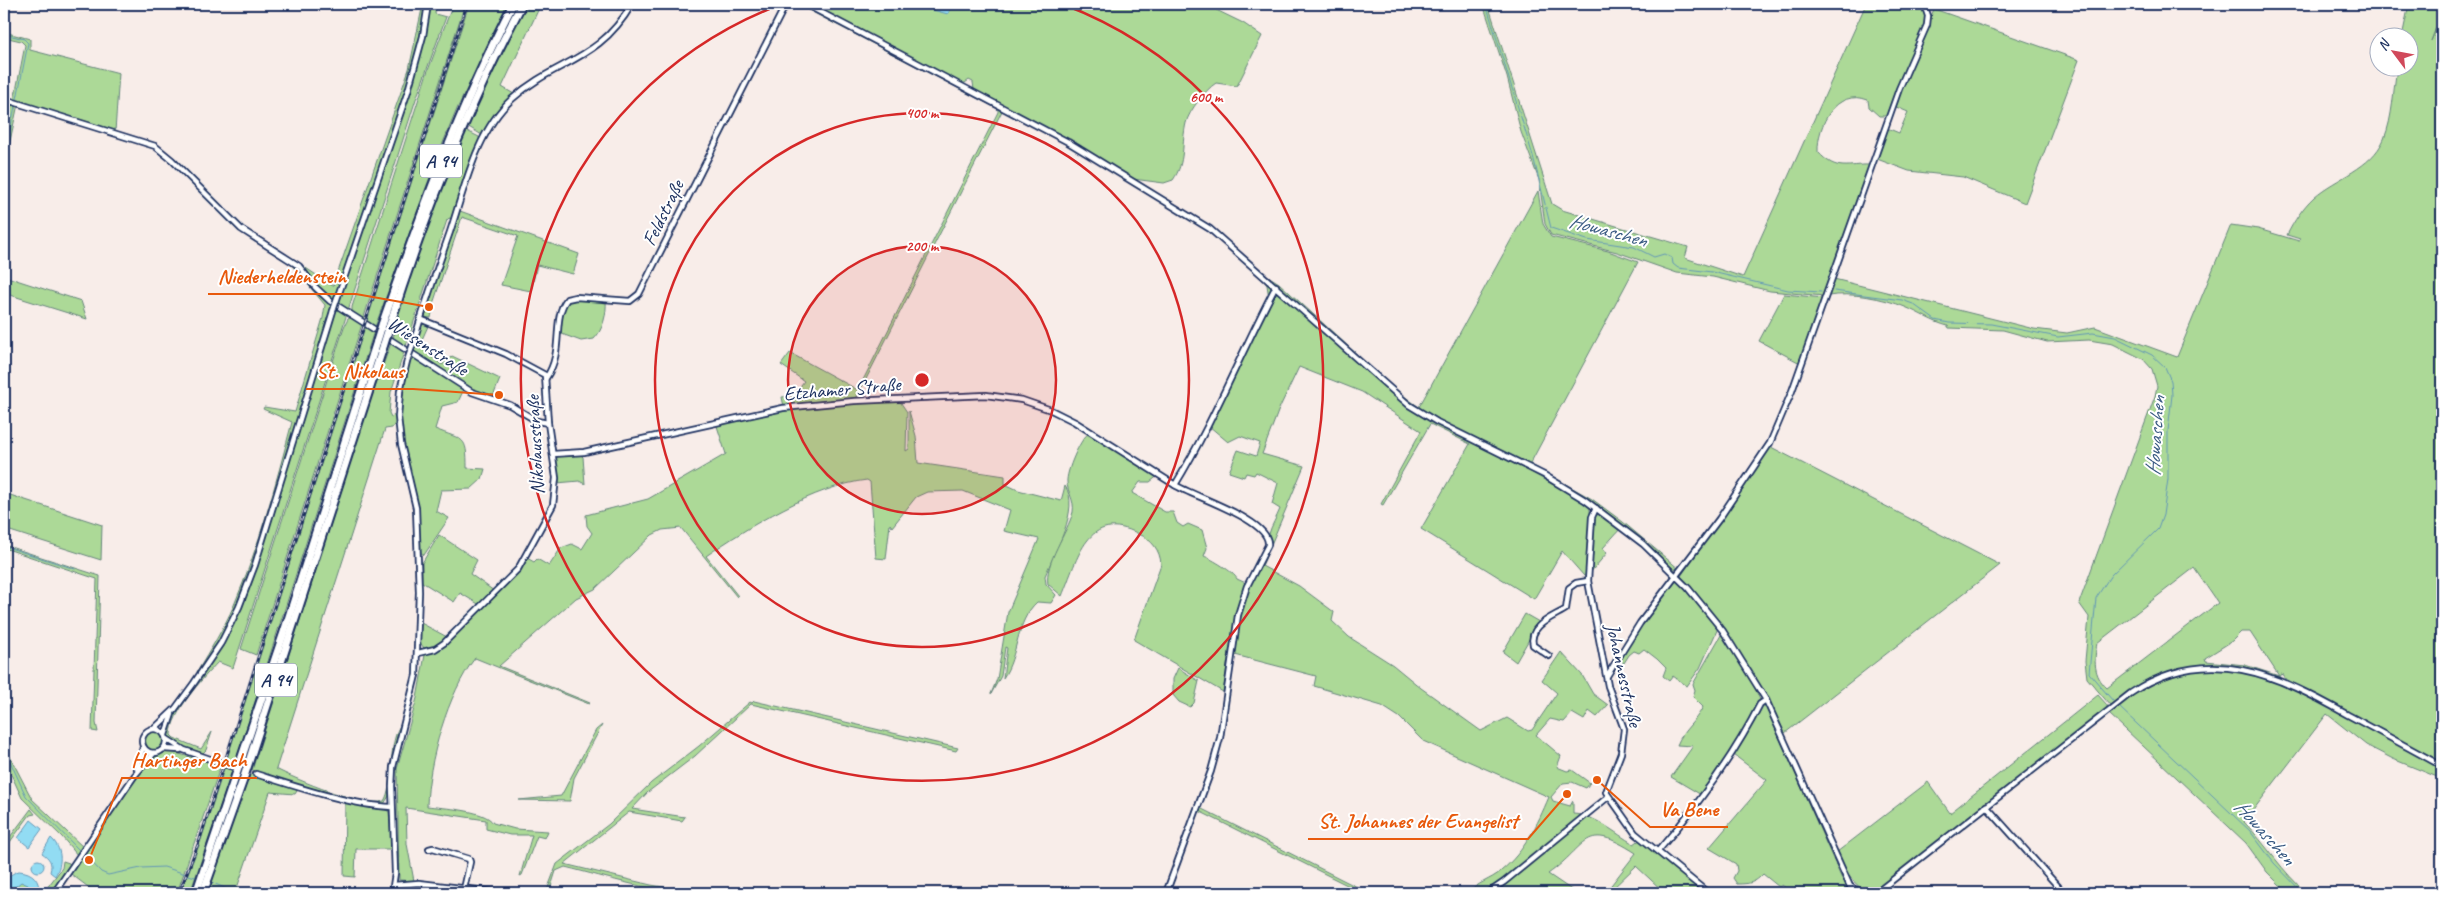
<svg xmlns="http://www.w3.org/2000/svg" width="2446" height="897" font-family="Caveat,sans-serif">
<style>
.green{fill:#acd997;stroke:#64847a;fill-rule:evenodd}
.water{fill:#92dcf3;stroke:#6297b7}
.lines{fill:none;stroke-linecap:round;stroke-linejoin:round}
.stream{stroke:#6297b7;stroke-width:1}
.minor-tunnel{stroke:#ccc7cd;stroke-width:4.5;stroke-dasharray:4.5 2;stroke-linecap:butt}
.minor-casing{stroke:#1b2f5e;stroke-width:8}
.highway-casing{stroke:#1b2f5e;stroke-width:11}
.minor{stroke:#fff;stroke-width:4.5}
.highway{stroke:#fff;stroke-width:7}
.rail-casing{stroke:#1b2f5e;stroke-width:3}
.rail{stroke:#fff;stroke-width:1;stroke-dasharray:4;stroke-linecap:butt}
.minor-bridge-casing{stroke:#1b2f5e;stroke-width:8;stroke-linecap:butt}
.highway-bridge-casing{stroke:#1b2f5e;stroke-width:11;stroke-linecap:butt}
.minor-bridge{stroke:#fff;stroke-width:4.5}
.highway-bridge{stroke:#fff;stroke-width:7}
.ring{fill:none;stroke:#d62828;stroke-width:2.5}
.labels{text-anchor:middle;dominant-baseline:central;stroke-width:4;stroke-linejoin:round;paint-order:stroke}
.shield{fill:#fff;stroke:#5f6d8e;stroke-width:1}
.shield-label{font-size:19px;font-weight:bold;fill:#1b2f5e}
.street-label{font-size:20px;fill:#1b2f5e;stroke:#fff}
.water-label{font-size:21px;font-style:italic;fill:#395a83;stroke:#fff}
.centre{fill:#d62828;stroke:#fff;stroke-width:2.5}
.ring-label{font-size:15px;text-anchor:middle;font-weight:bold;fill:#d62828;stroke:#fff;stroke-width:4;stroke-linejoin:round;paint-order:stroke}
.leader{fill:none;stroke:#e8590c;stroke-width:2}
.callout-dot{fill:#e8590c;stroke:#fff;stroke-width:2}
.callout-label{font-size:21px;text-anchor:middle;font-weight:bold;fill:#e8590c;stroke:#fff;stroke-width:4;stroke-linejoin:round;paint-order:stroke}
</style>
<rect width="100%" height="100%" fill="#f8ede9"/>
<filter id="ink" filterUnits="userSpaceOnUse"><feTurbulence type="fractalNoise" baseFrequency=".02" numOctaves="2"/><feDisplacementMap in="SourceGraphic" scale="10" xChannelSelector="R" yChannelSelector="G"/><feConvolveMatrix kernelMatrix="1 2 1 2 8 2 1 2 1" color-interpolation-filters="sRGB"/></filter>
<g filter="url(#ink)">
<g class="green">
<path d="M423 4H436L435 14 446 17 416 99 233 668 218 662C203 678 171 713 171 735L174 738 201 749 212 732 206 750 202 754C190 750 174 746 167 734L172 719 202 677 197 672C210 650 224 628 234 605 259 547 276 483 292 422L263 409 264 407 295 412 323 318 325 305 285 257 286 255 333 286 409 69Z"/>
<polygon points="453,4 465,4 363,320 352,314 352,307 427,73"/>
<polygon points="469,4 508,4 457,109 438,155 375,327 366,322"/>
<polygon points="526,4 541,4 502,87 514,94 482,135 467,126"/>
<polygon points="797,4 801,4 1002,111 857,397 853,399 784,407 782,397 793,396 804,381 781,365 790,353 858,390 998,112 998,109"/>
<path d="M810 4H1204L1243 23 1262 36 1237 86 1216 83C1205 90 1189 111 1186 123 1181 144 1186 162 1173 180L1164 183 1133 179 1064 138 974 90 973 82 969 80 965 83 959 82Z"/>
<path d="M1483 4H1488L1552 204 1562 210 1688 247 1685 258 1743 277 1866 4H1922L1926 12 1925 24 1887 116H1879L1869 107 1868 100C1836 88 1817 125 1818 152 1837 173 1848 164 1871 165L1824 296 1770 291 1713 277 1677 273 1617 252 1551 235 1545 224 1539 180 1521 132 1507 77Z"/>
<path d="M2409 4 2437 6 2442 4V11L2431 41 2442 15V762L2284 678V675L2281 674 2278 678C2215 650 2163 667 2110 705L2087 678 2085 661 2089 617 2079 603 2155 396 2157 386 2152 369 2143 359 2113 344 2089 340 2047 342 2003 330 1949 328 1948 326C1932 322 1920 313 1905 307 1884 298 1851 292 1828 296L1834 279 2034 329 2067 333 2095 327 2177 357 2231 225 2258 229 2299 241 2300 239 2287 235C2294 221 2303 207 2314 197 2337 177 2371 169 2384 139 2393 117 2393 91 2397 68H2408V38L2402 37ZM2194 568 2218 603 2107 688C2093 675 2094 661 2097 643ZM2241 632H2250L2279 676 2245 665 2206 661 2205 658 2232 641Z"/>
<polygon points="1934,9 2079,60 2025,203 1963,177 1909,171 1877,159 1887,128 1899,133 1908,112 1894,106"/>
<polygon points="4,32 30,39 30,50 119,73 115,132 14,101 25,45 21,41 4,37"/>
<polygon points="14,103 18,104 4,169 4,148 11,107"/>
<path d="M465 130 479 137 480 142 452 220 449 218 447 220 391 392 389 413 391 417 395 415 396 422 392 428 385 429 276 769C295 779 364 808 384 801 394 787 387 740 402 723L390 769 389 796 384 804H376L299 785 252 770 370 401 395 332 393 329C414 261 439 195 465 130Z"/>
<path d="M1538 191 1543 224 1551 237 1608 251 1638 262 1530 464 1592 499 1623 522 1679 569H1674C1629 529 1584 493 1529 466L1527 470 1582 501 1590 507V512L1586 576H1584L1562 551 1534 599 1421 529 1470 444 1430 424 1383 505 1381 504 1421 431 1362 392 1299 367 1279 409 1262 454 1304 466 1262 566 1299 586 1334 612 1332 621 1349 637 1393 665 1421 688 1481 731 1507 718 1528 731 1532 730 1557 693 1542 680 1561 652 1582 675 1593 694 1608 705 1597 717 1589 711 1584 720 1572 713 1564 722 1550 719 1536 735 1561 756 1557 767 1567 771 1572 770 1590 783 1586 788 1572 782 1563 783 1551 797 1553 801 1570 806 1573 801V814C1596 815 1614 833 1634 844L1641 839 1706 893H1665L1636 866 1608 893H1605L1636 853C1583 819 1589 845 1548 874L1576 893H1469C1476 883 1491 880 1501 871 1525 851 1537 825 1549 797L1423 741 1399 717 1382 706 1314 686 1316 676 1235 655C1230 618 1255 580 1269 545 1270 541 1269 538 1269 534 1271 526 1277 517 1280 509L1272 504 1278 483 1256 472 1254 475 1246 473 1244 477 1229 472 1238 450 1256 456 1260 443 1240 436 1228 442 1209 426 1269 298 1267 285 1260 275 1265 274 1279 283 1396 390 1419 407Z"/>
<polygon points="460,211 579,254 573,274 537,265 531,291 501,285 518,236 462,217 434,301 431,318 424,317"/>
<polygon points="4,276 81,301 87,319 4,293"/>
<polygon points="1784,294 1823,298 1800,363 1759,341"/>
<path d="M571 298 606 301C607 313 603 330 594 339L581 341 559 333C560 321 560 306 571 298Z"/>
<polygon points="352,317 362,324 256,655 241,649 344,327 348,319"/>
<path d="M425 323 429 324 419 346 442 365 452 356 500 379 492 399 464 389 458 402 442 406 435 429C464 441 467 435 467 468L485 469 482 479 471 489 441 490 436 511 449 518 424 555 421 553 417 500 400 427V410L408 368 422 324Z"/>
<polygon points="365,326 374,331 235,764 226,761"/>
<path d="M899 400 907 412 906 451 909 449V411L916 436 918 463 1005 476V484L1018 490 1061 501 1065 486C1081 508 1054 553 1045 576L1046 584 1056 595 1051 603 1037 602C1015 622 1019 655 1003 678L1007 648 1005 647 1001 676 991 694 997 679 1008 612 1039 539 1004 531 1010 510 963 491 927 492 916 497 892 527 890 524 886 559 876 558 870 482 867 480C815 486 749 526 706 556L738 596 737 597 681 528 662 530 652 535 595 589 576 598 499 666 590 703 589 704 475 658C448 693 428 762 427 806 442 808 486 810 493 823L515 829 548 831 545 838 537 836 522 875 520 876 532 835H510L486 829V820L406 808 407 844 414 881 399 880 397 769 417 698 425 655 436 650 450 639 510 582 527 558 534 562 537 559 549 566 561 548 572 544 582 549 592 533 587 526 586 515 648 499 726 454 716 423 802 407Z"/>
<path d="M1088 434 1093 435 1159 475 1150 482H1140L1132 493 1165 512H1173L1177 523 1183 527 1188 524 1202 530 1207 548 1204 556C1212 559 1234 572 1237 579L1248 584 1231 639 1223 692 1134 640 1161 564C1160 550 1152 540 1139 534 1087 508 1078 558 1062 596L1048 584C1044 563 1068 532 1073 512 1075 500 1067 492 1067 482 1066 472 1080 439 1088 434Z"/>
<path d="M1771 447 2000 565 1785 733C1756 676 1724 624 1681 576Z"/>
<polygon points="580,454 583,457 585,484 579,481 557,483 555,459 557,456"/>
<polygon points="4,493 102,525 101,560 4,529"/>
<polygon points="1600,514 1621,528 1603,548 1607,553 1589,574 1594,516"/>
<polygon points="439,535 477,560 470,574 494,591 480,605 460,593 454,602 422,582 422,563"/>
<polygon points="4,545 100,576 96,723 98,732 92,731 97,579 4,548"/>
<polygon points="1676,581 1679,581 1718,628 1700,668 1687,686 1673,676 1669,681 1663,676 1666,668 1657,659 1644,649 1639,653 1634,651 1629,655 1624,663 1619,660 1636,631"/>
<polygon points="1525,614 1539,622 1516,662 1503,652"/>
<polygon points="421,623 447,637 434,648 425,650 420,642"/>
<path d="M1721 635 1724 636 1753 683 1760 700 1740 741 1703 796 1671 777 1693 746 1677 745C1684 728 1694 724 1703 707L1693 697 1695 690 1693 684Z"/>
<polygon points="1178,668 1199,681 1194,703 1190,707 1179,702 1173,695 1173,679"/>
<path d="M2210 669C2266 670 2314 698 2362 725 2388 740 2415 754 2442 769V779L2393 759 2366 745 2327 714 2244 822C2267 845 2282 872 2307 893H2288L2267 872 2246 843 2108 713C2140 689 2170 672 2210 669Z"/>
<path d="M2098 695 2107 705V708L1876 890C1856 897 1844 865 1837 852L1928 782 1950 813Z"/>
<path d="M754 701 958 748 956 751 751 704 695 756 648 792 632 809 685 817 682 821 629 812 564 864 651 885 700 893C654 893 610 878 565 867L556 871 549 893H546L557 864 609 824 651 783 699 746 750 702 752 703Z"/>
<path d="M1765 705 1841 877 1851 893H1804L1800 890 1798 893H1792L1782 885 1779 887 1763 874C1755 883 1749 884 1737 884L1733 878 1737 871 1736 864 1709 848 1767 780 1734 755 1760 707Z"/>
<polygon points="602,725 574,778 570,801 519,800 561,796 596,730"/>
<circle cx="154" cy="741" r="9"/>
<polygon points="4,745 32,799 84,848 78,856 62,837 22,798 4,759"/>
<polygon points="168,751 221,765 177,893 96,893 71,874 145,764 154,757"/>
<polygon points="225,766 233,769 190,893 180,893 199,845"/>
<polygon points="250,774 295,788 297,791 295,794 270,792 236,891 241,893 207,893"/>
<polygon points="345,801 385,809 389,812 392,849 356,849 355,877 344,876"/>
<polygon points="1200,808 1359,888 1357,890 1199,811"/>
<polygon points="31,809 35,814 30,815 4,850 4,845"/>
<polygon points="63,861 69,863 71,867 52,893 43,893 62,868"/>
<circle cx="22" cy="888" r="7"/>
<polygon points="402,886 488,893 396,893"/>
</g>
<g class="water">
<polygon points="926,4 953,4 948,14 925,8"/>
<polygon points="31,820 42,829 29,847 18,838"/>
<path d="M51 838C62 848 63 863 55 876L50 872C53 862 49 858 42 853Z"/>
<circle cx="38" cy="866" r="6"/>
<path d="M19 871C33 872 40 880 39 893H29L28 885 21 882 15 887V893H4C3 882 8 874 19 871Z"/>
</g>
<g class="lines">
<g class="stream">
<polyline points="1486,4 1533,156 1551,228 1587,240 1634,247 1654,257 1664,254 1672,258 1673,264 1678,268 1712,272 1788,290 1821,292"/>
<polyline points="4,34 24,39 28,43 17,99"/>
<polyline points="4,160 15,106"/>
<polyline points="1834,291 1902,300 1913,304 1935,320 1949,323 1991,324 2058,337 2093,333 2115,337 2152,355 2165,367 2171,381 2172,395 2168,431 2168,479 2163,515 2158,529 2111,575 2096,598 2089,673 2113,701"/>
<polyline points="4,546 75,569"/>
<polyline points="2119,707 2250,831 2274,863 2303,893"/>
<polyline points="4,748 26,796 80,851"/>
<polyline points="83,853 101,872 108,875 141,868 164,867 198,878"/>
<polyline points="211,882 236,893"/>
<polyline points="405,893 414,891 419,893"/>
</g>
<polyline class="minor-tunnel" points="236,767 256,774"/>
<g class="minor-casing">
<g id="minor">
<polyline points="805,4 1068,142 1210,229 1409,405 1437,422 1544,475 1585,500 1643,544 1688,588 1723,631 1766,700 1853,893"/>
<polyline points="4,99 155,146 172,160 241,229 299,266 315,287 330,301 472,392 510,405 537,421 548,423"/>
<polyline points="338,296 408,91 423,36 428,4"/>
<path d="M413 344C424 306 437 269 450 232 465 187 476 132 512 99 555 60 599 62 632 4"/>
<path d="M546 378C565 351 551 319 567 299L576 297 630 301 639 294 786 4"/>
<polyline points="553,454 584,452 783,408 854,401 986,395 1022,400 1051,410 1075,422 1175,485"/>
<polyline points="1596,508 1592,517 1588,581 1608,686 1624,729 1621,753 1606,792 1635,833 1708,893"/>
<polyline points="418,653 435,649 444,643 518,569 553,505 556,478 548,423 545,375 506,354 420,319"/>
<path d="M1549 656 1533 645C1528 625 1554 617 1566 609L1569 588 1576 583 1588 581"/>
<polyline points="1607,676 1640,623 1719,519 1770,443 1792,391 1899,89 1927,25 1928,16 1924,4"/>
<polyline points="155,728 175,709 194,683 221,643 239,607 255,565 333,311"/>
<circle cx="154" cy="741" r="12"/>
<polyline points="165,735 172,714"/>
<polyline points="167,739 184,750 233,767"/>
<polyline points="163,749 180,750"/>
<polyline points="137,769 143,747"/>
<path d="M256 774C294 786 353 806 392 807"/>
<polyline points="1986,806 2064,893"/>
<polyline points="429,849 433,848 469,859 470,862 464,889"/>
<path d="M1658 851C1698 805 1733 758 1760 704L1766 700"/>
<polyline points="394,885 419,883 503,893"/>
<polyline points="1851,887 1862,893"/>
<polyline points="54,893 135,775 154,753"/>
<polyline points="392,893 395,873 392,786 393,767 416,675 419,592 416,508 401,444 398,417 400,391 407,361"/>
<path d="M1166 893 1211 771 1220 738 1238 615 1247 586 1268 545C1271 520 1194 497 1175 485 1214 421 1241 352 1276 286"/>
<polyline points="1488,893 1504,882 1608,797"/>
<path d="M1876 893 2131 693C2208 642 2277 675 2348 715 2380 732 2411 749 2442 766"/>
</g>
</g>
<g class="highway-casing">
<g id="highway">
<path d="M382 325C420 215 460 107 513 4"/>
<path d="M389 328C424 216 467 108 522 4"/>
<polyline points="196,893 284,632 377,341"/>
<polyline points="203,893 243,780 384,344"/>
</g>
</g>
<use href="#minor" class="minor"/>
<use href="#highway" class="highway"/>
<g class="rail-casing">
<polyline id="rail" points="179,893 200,839 467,4"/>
</g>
<use href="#rail" class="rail"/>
<g class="minor-bridge-casing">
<g id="minor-bridge">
<polyline points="333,311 338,296"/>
<polyline points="407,361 413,344"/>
</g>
</g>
<g class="highway-bridge-casing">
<g id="highway-bridge">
<polyline points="377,341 382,325"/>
<polyline points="384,344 389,328"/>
</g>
</g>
<use href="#minor-bridge" class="minor-bridge"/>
<use href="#highway-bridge" class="highway-bridge"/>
</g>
</g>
<circle cx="922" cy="380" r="134" fill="#d62828" fill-opacity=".12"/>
<g class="ring">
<circle cx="922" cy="380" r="134"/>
<circle cx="922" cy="380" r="267"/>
<path d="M1062 4A401 401 0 1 1 782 4"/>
</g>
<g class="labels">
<g class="shield">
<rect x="420" y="144.5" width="42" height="33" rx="4"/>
<rect x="255" y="663.5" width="42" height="33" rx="4"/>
</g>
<g class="shield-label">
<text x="441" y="161">A 94</text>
<text x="276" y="680">A 94</text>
</g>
<g class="street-label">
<text transform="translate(663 213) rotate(-64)">Feldstraße</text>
<text transform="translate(428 346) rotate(33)">Wiesenstraße</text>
<text transform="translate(842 389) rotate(-5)">Etzhamer Straße</text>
<text transform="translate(535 445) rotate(-93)">Nikolausstraße</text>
<text transform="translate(1624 675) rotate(77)">Johannesstraße</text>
</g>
<g class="water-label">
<text transform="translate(1608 230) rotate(15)">Howaschen</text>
<text transform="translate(2155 436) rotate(-86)">Howaschen</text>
<text transform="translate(2265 832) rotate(48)">Howaschen</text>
</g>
</g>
<circle cx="922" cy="380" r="8" class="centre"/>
<g class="ring-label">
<text x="1206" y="102">600 m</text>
<text x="922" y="118">400 m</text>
<text x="922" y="251">200 m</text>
</g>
<path class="leader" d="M429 307L356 294H208M499 395L413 389H306M89 860L122 778H257M1597 780L1650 827H1728M1567 794L1528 839H1308"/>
<g class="callout-dot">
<circle cx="429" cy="307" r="5"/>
<circle cx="499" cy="395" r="5"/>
<circle cx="89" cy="860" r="5"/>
<circle cx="1597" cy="780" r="5"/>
<circle cx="1567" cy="794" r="5"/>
</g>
<g class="callout-label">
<text x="282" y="283">Niederheldenstein</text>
<text x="360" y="378">St. Nikolaus</text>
<text x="189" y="767">Hartinger Bach</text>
<text x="1689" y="816">Va Bene</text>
<text x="1418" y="828">St. Johannes der Evangelist</text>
</g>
<rect width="2446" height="897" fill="none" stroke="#fff" stroke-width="20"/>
<rect x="10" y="10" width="2426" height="877" fill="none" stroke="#1b2f5e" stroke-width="2" filter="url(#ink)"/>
<g transform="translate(2394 52) rotate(302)"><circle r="24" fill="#ffffff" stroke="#a4acbf"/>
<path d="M0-4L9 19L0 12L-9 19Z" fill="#d1495b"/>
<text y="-8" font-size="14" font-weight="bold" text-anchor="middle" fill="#1b2f5e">N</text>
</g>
</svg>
